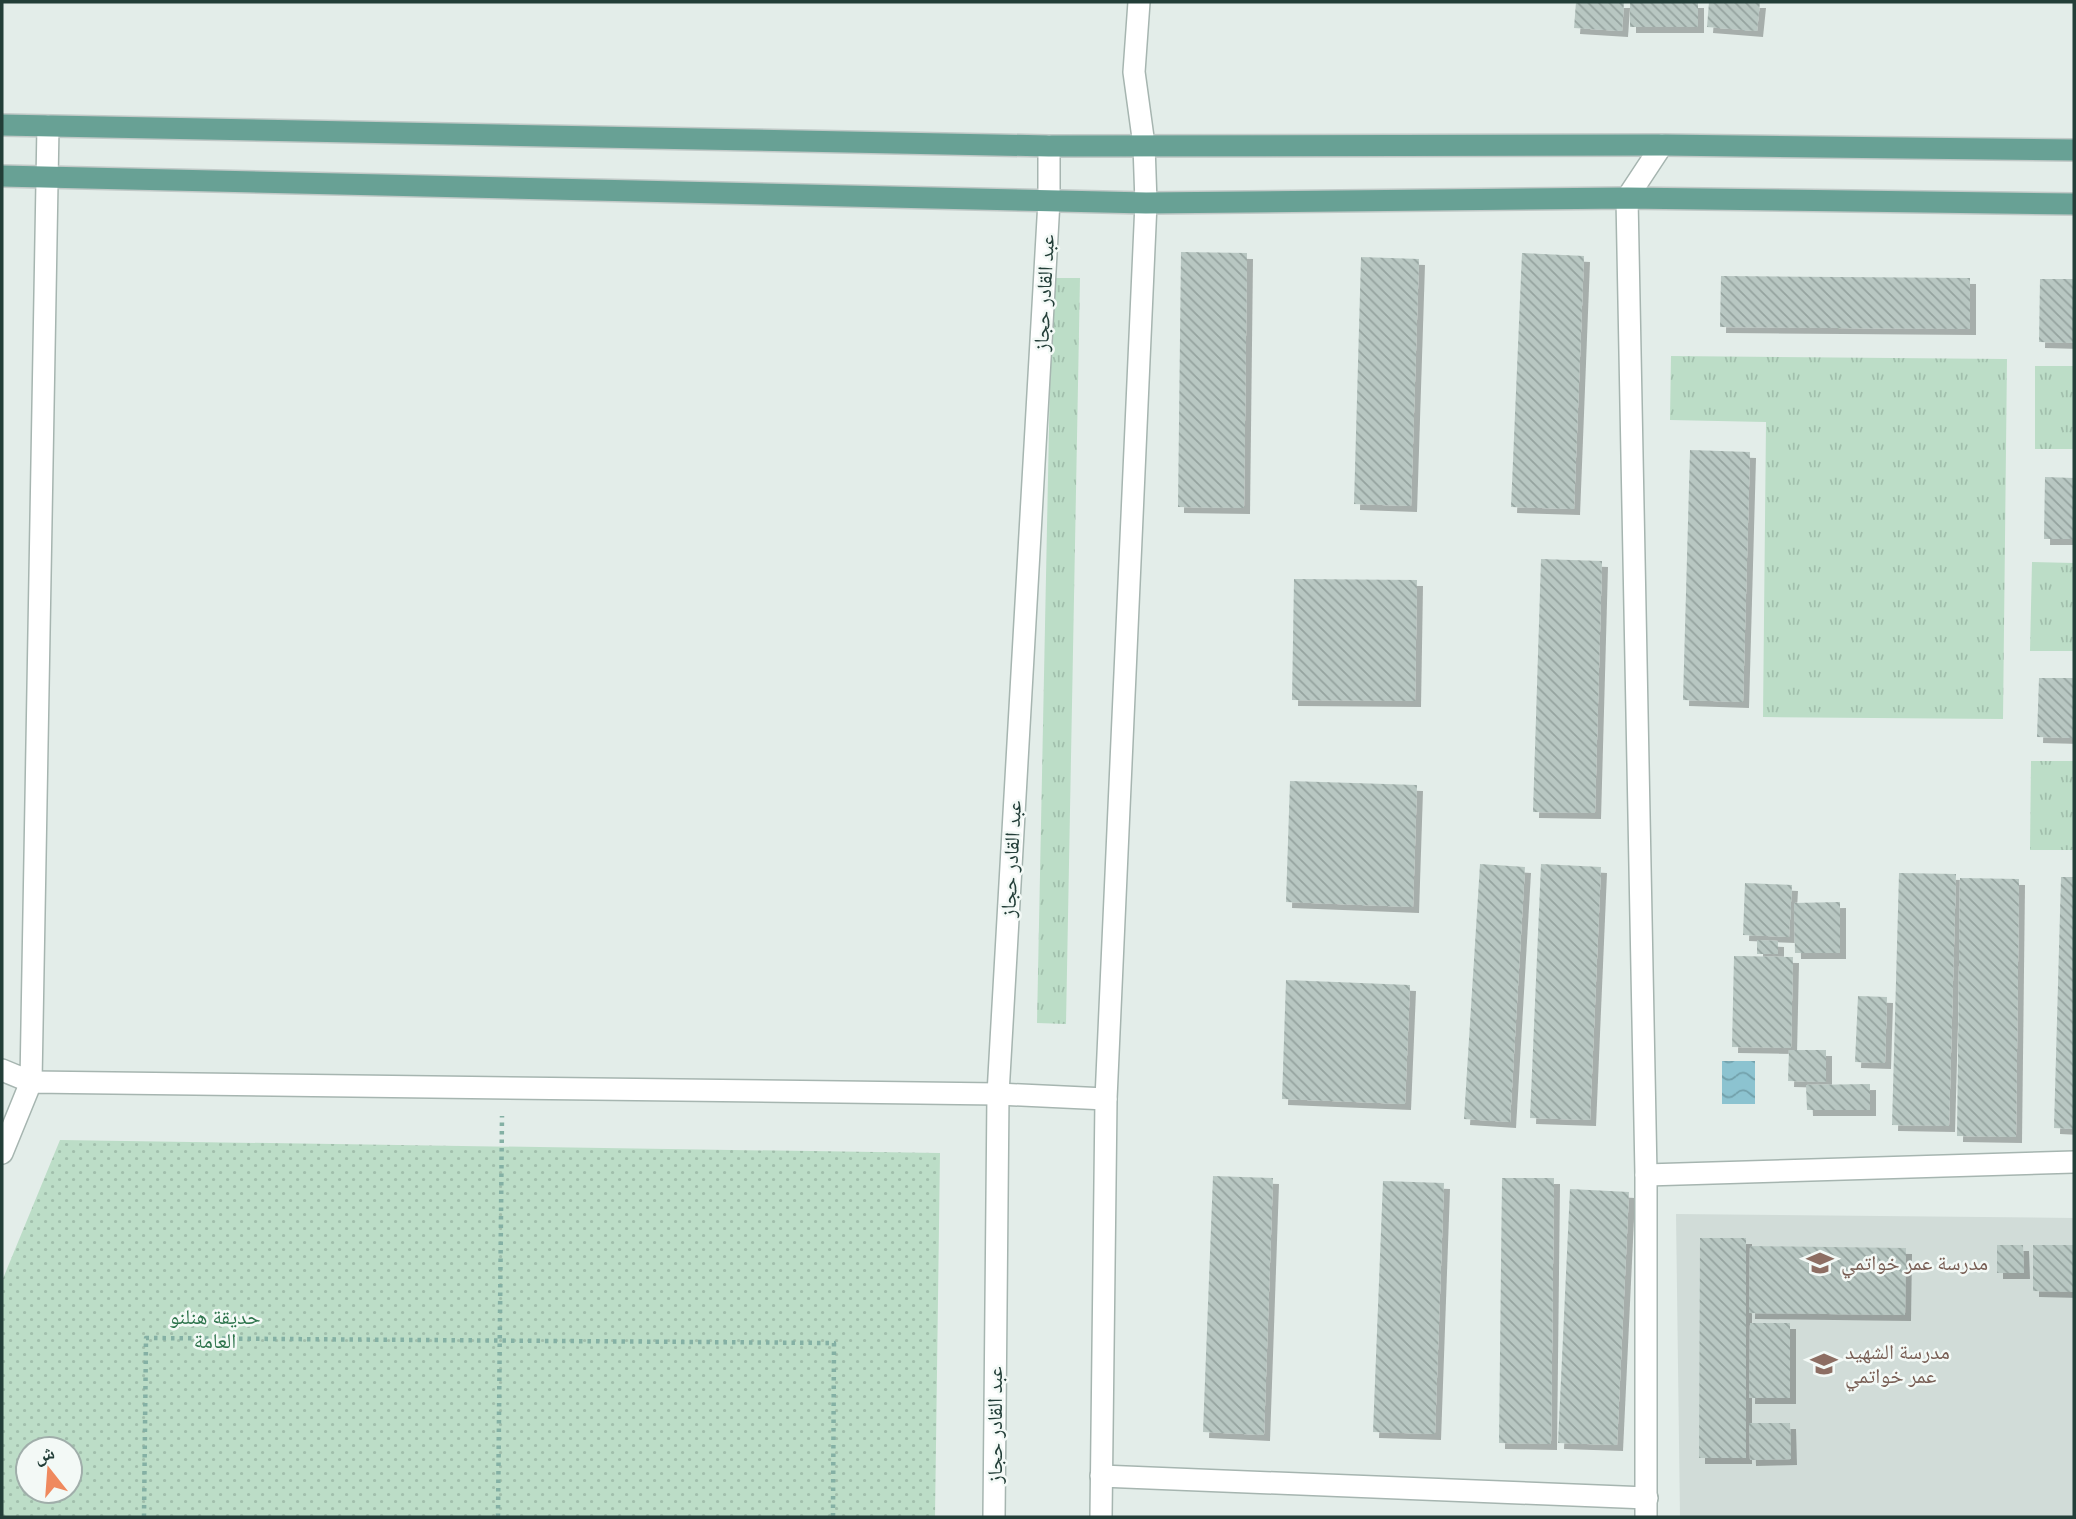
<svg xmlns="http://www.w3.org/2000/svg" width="2076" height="1519" font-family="Karla,'Noto Naskh Arabic',sans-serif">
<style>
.built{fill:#d1dcd8}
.grass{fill:url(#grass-tufts)}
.park{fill:url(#park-dots);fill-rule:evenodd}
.water{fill:url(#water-waves)}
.building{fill:url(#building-back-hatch);filter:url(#shadow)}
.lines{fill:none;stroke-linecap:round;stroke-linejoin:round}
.minor-casing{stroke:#a6b5b0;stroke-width:24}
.major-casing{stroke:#c1c9c7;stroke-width:24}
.path{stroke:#84b0a4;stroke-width:4.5;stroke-dasharray:3.5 5;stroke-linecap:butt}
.minor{stroke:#fff;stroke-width:21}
.major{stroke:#68a195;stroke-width:21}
.labels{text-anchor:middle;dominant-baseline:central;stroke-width:5;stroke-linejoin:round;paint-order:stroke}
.street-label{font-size:21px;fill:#233e38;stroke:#f3f9f6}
.education-label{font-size:21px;fill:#785e54;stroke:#f3f9f6;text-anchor:start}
.park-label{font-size:21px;fill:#2e744c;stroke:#f3f9f6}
</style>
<defs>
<pattern id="grass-tufts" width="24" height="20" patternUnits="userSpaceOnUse" patternTransform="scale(1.75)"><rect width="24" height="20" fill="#bcddc7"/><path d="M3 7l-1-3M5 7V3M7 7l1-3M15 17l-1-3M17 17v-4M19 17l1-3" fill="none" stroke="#a1bfac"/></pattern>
<pattern id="park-dots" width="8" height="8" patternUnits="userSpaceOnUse" patternTransform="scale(1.75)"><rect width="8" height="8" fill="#bcddc7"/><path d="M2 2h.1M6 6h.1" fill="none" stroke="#a1bfac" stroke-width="1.8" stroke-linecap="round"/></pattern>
<pattern id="water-waves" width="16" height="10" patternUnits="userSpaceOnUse" patternTransform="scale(1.75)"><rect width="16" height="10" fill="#8cc3d0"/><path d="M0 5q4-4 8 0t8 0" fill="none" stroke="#72a0aa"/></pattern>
<pattern id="building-back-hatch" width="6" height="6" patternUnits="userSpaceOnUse" patternTransform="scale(1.75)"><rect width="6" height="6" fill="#b8c7c2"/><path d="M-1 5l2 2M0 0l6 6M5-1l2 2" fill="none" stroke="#95a39f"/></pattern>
<filter id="shadow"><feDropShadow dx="6" dy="6" stdDeviation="0" flood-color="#0004"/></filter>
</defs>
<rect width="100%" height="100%" fill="#e3ede9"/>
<polygon class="built" points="1676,1214 2074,1218 2074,1517 1680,1517"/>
<g class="grass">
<polygon points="1052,278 1080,278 1066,1024 1037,1023"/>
<polygon points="1671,356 2007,359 2003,719 1763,717 1766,422 1670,420"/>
<rect x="2035" y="366" width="39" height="83"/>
<polygon points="2032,562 2074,563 2074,651 2030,651"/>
<polygon points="2031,761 2074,761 2074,850 2030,850"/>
</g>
<path class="park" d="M60 1140 940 1153 935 1517H2V1281ZM28 1449H70V1491H28Z"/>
<rect class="water" x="1722" y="1061" width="33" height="43"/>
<g class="building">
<polygon points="1576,2 1624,2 1622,31 1574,28"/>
<rect x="1630" y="2" width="68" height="25"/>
<polygon points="1709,2 1760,2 1757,31 1707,27"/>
<polygon points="1181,252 1247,253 1244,508 1178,507"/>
<polygon points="1522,253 1584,256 1574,509 1511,507"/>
<polygon points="1361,257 1419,259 1411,506 1354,504"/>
<polygon points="1721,276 1970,278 1970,329 1720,327"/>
<polygon points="2040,279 2074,279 2074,343 2039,342"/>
<polygon points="1690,450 1750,452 1743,702 1683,700"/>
<polygon points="2045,477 2074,478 2074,539 2044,539"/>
<polygon points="1541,559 1602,561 1595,813 1533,812"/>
<polygon points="1294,579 1417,580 1415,701 1292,700"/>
<polygon points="2039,678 2074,678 2074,738 2037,737"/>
<polygon points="1290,781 1417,785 1413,907 1286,902"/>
<polygon points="1480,864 1525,867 1510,1122 1464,1119"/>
<polygon points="1541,864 1601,867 1590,1120 1530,1118"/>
<polygon points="1899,873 1956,874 1949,1126 1892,1125"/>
<polygon points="2061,877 2074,877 2074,1129 2054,1128"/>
<polygon points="1960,878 2019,879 2016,1137 1957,1136"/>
<polygon points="1745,883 1792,885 1789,937 1743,935"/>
<polygon points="1840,902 1840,953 1795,953 1794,903"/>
<polygon points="1757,940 1778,941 1778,954 1757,954"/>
<polygon points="1734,956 1793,957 1791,1048 1732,1047"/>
<polygon points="1286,980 1410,985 1405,1104 1282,1099"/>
<polygon points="1858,996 1887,997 1885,1063 1855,1062"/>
<polygon points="1789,1050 1826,1050 1826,1082 1788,1081"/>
<polygon points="1870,1084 1870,1110 1807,1110 1806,1085"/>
<polygon points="1213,1176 1273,1178 1264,1435 1203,1432"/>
<polygon points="1502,1178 1554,1178 1551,1444 1499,1443"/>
<polygon points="1383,1181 1444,1183 1435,1434 1373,1432"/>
<polygon points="1570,1189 1629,1192 1617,1445 1558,1443"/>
<polygon points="1700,1238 1746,1238 1746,1458 1699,1458"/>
<polygon points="1997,1245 2023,1245 2024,1273 1997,1273"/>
<polygon points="2033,1245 2074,1245 2074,1292 2033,1291"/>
<polygon points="1750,1246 1906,1248 1905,1315 1749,1313"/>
<polygon points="1750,1323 1790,1323 1790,1398 1749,1398"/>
<polygon points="1749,1423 1790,1423 1791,1459 1750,1460"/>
</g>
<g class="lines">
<g class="minor-casing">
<g id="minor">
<polyline points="2,1070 31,1082 48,126"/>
<polyline points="2,1153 31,1082 998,1094 1106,1099"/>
<polyline points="1646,1175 2074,1162"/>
<polyline points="1101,1476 1647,1498"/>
<polyline points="994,1517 998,1094 1049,201 1049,146"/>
<polyline points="1101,1517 1106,1099 1146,203 1144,145 1134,72 1139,2"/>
<polyline points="1646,1517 1646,1175 1627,198 1662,145"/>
</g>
</g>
<g class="major-casing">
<g id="major">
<polyline points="2,125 1049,146 1662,145 2074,150"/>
<polyline points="2,176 1146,203 1627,198 2074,204"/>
</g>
</g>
<g class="path">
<polyline points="144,1517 146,1338 834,1343 833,1517"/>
<polyline points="498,1517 502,1116"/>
</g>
<use href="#minor" class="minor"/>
<use href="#major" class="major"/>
</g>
<defs>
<g id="school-bare" transform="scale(2.1)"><path d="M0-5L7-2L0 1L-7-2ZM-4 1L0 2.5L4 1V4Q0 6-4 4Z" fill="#8d6e63" stroke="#f3f9f6" stroke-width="2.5" paint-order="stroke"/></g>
</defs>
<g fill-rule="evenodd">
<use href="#school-bare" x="1820" y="1263"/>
<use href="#school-bare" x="1824" y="1364"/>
</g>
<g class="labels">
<g class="street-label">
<text transform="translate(1044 293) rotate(-87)">عبد القادر حجاز</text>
<text transform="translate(1011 859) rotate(-87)">عبد القادر حجاز</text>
<text transform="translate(995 1425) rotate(-90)">عبد القادر حجاز</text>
</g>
<g class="education-label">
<text x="1841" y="1263">مدرسة عمر خواتمي</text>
<text x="1845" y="1352">مدرسة الشهيد<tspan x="1845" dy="24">عمر خواتمي</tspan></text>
</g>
<g class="park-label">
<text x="215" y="1317">حديقة هنلنو<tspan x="215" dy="24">العامة</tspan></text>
</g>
</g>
<rect width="2076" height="1519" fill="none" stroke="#233e38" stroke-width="7"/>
<g transform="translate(49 1470) rotate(343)"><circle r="33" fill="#f3f9f6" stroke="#a0aeaa" stroke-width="2"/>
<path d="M0-5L12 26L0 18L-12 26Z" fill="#ef895e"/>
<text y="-10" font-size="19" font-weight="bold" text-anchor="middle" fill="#233e38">ش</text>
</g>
</svg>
